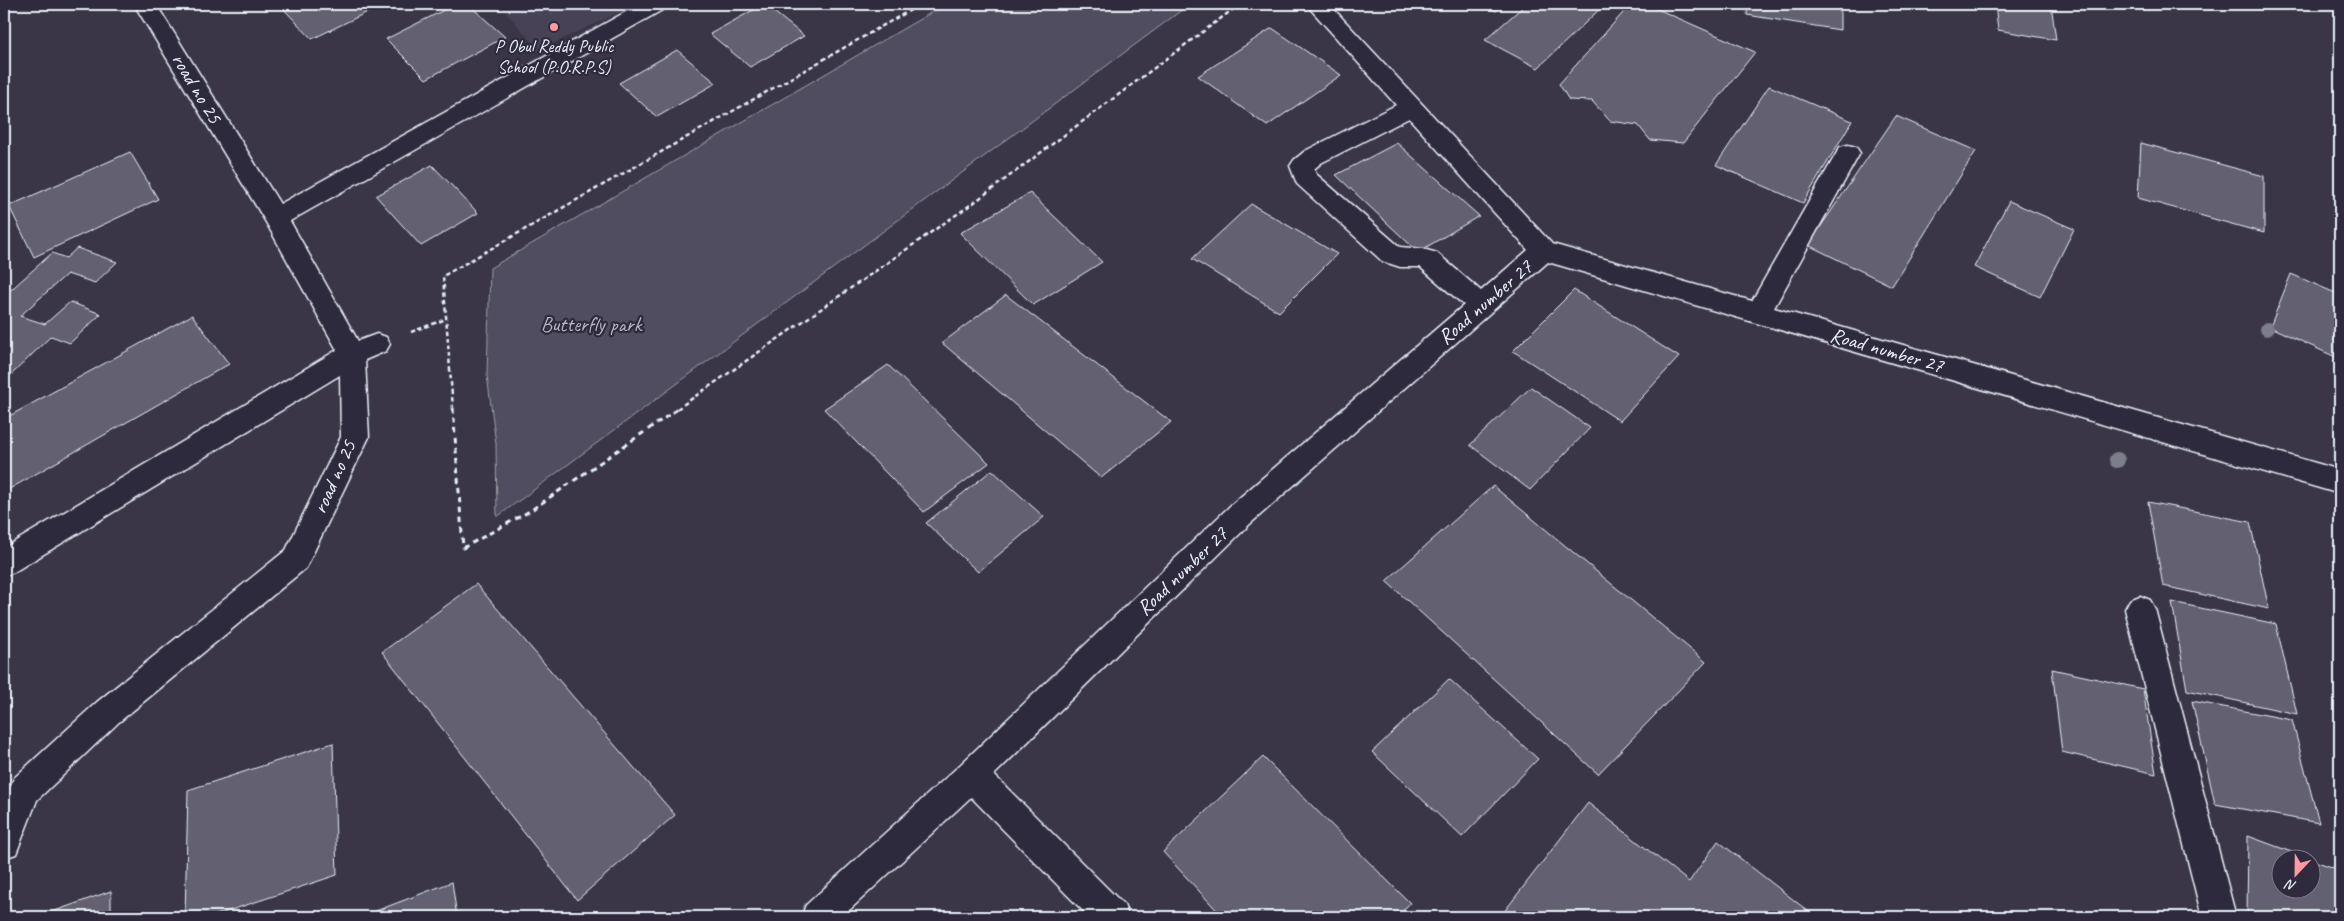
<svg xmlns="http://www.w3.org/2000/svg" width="2344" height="921" font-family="Caveat,sans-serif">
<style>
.built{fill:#464354}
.green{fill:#504e5f;stroke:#9ca0ac}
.building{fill:#636171;stroke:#e8f1f8}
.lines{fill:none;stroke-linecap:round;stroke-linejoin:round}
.minor-casing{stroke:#e8f1f8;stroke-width:3}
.path-far1{stroke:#e8f1f8;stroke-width:2.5;stroke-dasharray:4.5 3;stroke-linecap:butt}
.path{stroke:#e8f1f8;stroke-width:3;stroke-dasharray:5.5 4.5;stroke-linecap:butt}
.minor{fill:#2f2a3d;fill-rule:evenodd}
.tree{fill:#7d7e8b}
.poi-dot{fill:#ff9aa2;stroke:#2f2a3d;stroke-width:2}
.labels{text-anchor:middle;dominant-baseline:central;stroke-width:4.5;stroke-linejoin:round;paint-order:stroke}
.far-poi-label{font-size:18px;fill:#e8f1f8;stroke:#2f2a3d}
.street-label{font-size:21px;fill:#e8f1f8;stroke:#2f2a3d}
.park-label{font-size:21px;fill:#b3b8c2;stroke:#2f2a3d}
</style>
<rect width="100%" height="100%" fill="#3a3648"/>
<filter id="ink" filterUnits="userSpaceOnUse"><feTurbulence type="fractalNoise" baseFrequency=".02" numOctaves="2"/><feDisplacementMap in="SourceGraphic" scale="10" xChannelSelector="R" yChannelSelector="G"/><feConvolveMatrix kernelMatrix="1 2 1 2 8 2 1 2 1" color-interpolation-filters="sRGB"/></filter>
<g filter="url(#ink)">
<polygon class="built" points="499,4 637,4 539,50"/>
<polygon class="green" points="946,4 1190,4 497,517 496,444 487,375 490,268"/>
<g class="building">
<polygon points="279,4 384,4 312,39"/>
<polygon points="456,4 468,4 505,37 426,79 386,39"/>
<polygon points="764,4 804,36 750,67 710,34"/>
<polygon points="1483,4 1506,4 1496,11"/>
<polygon points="1526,4 1605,4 1538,68 1485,40"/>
<polygon points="1631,4 1646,4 1755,52 1683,143 1650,140 1638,125 1610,121 1592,101 1569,100 1559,84"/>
<polygon points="1748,4 1827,4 1840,6 1840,30 1747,15"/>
<polygon points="1995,4 2051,4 2056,40 1998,30"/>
<polygon points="1272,28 1341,75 1267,126 1198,76"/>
<polygon points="677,50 716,83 657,117 619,83"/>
<polygon points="1769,86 1852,121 1803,203 1716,165"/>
<polygon points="1896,116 1976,151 1892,286 1808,245"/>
<polygon points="1397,143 1479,216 1418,252 1336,175"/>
<polygon points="2141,143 2264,176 2264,233 2138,198"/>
<polygon points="130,152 158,199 34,257 9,206"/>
<polygon points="432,165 478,213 421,246 376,196"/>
<polygon points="1030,193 1102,262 1033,305 960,233"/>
<polygon points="2009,201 2074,229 2040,297 1974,267"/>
<polygon points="1251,204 1337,254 1279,312 1192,259"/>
<polygon points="77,248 117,262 95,283 67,274 20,316 45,324 70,302 101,314 70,343 51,336 11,375 4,372 4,296 52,253 66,258"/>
<polygon points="2291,274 2340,295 2340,359 2270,327"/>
<polygon points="1574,290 1679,357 1620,421 1513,351"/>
<polygon points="1006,295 1171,422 1101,478 942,343"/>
<polygon points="192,315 229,364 4,492 4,419"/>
<polygon points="888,365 989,463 924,512 824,409"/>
<polygon points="1531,387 1590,428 1530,490 1470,445"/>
<polygon points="992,470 1044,517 978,572 926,523"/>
<polygon points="1493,486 1706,662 1598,774 1386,581"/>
<polygon points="2148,502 2250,522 2269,609 2163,586"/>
<polygon points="476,584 675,815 577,900 382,652"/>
<polygon points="2172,602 2276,624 2297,714 2187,690"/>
<polygon points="2052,669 2143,689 2156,774 2062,752"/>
<polygon points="1449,679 1538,759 1462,837 1372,752"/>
<polygon points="2192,701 2292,720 2319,823 2215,804"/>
<polygon points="333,743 337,875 210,917 185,917 188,790"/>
<polygon points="1263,757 1410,903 1397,917 1223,917 1163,852"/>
<polygon points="1588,803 1689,882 1718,841 1813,915 1812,917 1500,917"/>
<polygon points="2248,836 2308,858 2282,858 2282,888 2312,888 2312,860 2340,870 2340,917 2247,917"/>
<polygon points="452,882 457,917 360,917"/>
<polygon points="111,891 111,917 48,917 49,913"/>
</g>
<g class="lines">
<g class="minor-casing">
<g id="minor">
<polygon points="134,4 156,4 280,204 640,4 667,4 664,9 290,221 358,341 377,334 386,337 390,344 386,351 365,360 369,437 306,568 119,722 37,800 16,854 4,858 4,802 14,778 97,702 286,550 341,437 340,375 14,572 4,576 4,548 337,350 267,224"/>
<path d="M1306 4H1329L1552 244 1752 301 1840 147 1848 145 1856 147 1860 153 1774 308 2340 470V494L1548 262 1251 523 994 775 1124 905 1129 917H1089L971 797 842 917H801L806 905 961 764 1231 505 1464 305 1420 267H1400L1382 261 1297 184 1290 166 1294 160 1305 151 1396 105ZM1409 118 1528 250 1481 291 1437 253 1423 249 1400 247 1316 174 1314 169 1321 163Z"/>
<polygon points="2140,596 2150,600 2155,609 2236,917 2202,917 2125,609 2130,600"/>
</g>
</g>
<g class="path-far1">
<polyline points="411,332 446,319"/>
<polyline points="453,409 443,276 921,4"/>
<polyline points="677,409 976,201 1240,4"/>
</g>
<polyline class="path" points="453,408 463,548 530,511 679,408"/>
<use href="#minor" class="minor"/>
</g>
<g class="tree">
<circle cx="2267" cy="329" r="7"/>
<circle cx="2117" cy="460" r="8"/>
</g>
</g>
<circle class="poi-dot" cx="554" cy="27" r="5"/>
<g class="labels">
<g class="far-poi-label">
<text x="554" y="46">P Obul Reddy Public<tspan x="554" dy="21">School (P.O.R.P.S)</tspan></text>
</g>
<g class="street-label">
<text transform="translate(197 88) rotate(59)">road no 25</text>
<text transform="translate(1485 302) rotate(-41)">Road number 27</text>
<text transform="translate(1887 350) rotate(16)">Road number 27</text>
<text transform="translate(334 477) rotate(-66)">road no 25</text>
<text transform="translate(1182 571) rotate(-44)">Road number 27</text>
</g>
<g class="park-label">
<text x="591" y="324">Butterfly park</text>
</g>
</g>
<rect width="2344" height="921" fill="none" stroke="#2f2a3d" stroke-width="20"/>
<rect x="10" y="10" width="2324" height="901" fill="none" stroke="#e8f1f8" stroke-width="2" filter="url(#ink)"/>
<g transform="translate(2296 874) rotate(202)"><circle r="24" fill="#2f2a3d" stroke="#797a88"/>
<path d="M0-4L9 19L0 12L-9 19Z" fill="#ff9aa2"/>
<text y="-8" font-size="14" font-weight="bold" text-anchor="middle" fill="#e8f1f8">N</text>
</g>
</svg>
